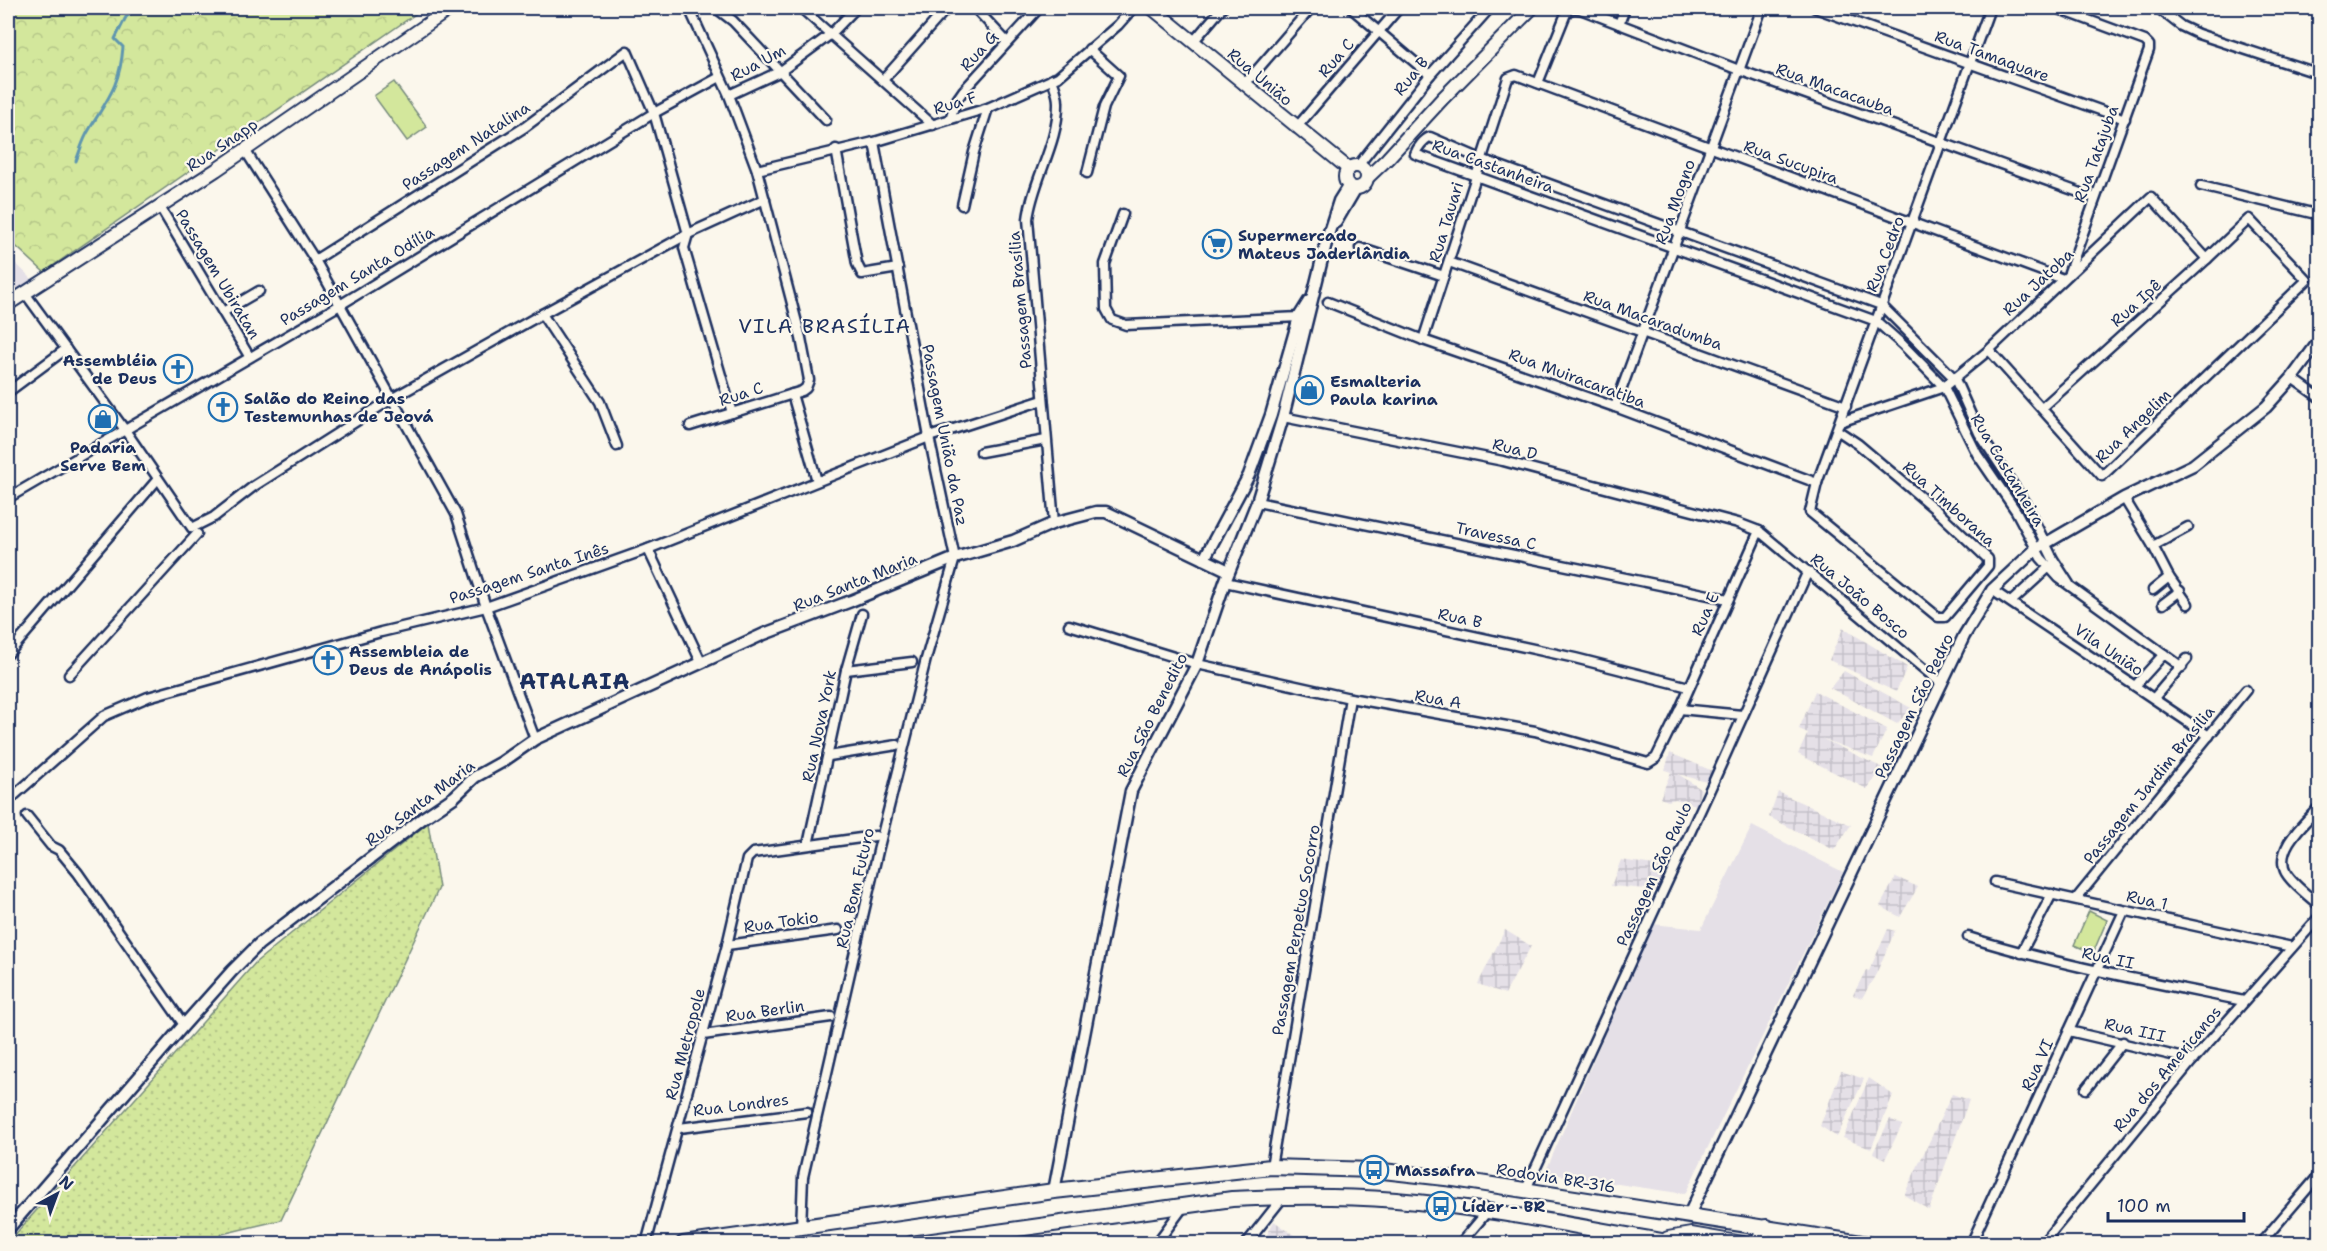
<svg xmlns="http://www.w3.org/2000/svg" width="2327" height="1251" font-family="'Shantell Sans',sans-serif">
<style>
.built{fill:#e5e0e7}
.industrial{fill:url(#industrial-grid)}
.grass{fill:url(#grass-dots);stroke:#778b7d;stroke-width:1.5}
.forest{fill:url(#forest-crowns);stroke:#778b7d;stroke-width:1.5}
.garden{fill:#d3e79c;stroke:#778b7d;stroke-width:1.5}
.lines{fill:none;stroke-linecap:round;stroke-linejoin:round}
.stream{stroke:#5e96af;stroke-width:3}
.minor-casing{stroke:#1b2f5e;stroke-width:13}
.tertiary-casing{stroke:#1b2f5e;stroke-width:15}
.secondary-casing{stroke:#1b2f5e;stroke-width:16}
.trunk-casing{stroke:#1b2f5e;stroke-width:18}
.minor{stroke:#fbf7ec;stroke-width:8}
.tertiary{stroke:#fbf7ec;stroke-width:10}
.secondary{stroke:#fbf7ec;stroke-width:12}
.trunk{stroke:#fbf7ec;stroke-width:14}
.labels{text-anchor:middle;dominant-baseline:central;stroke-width:4.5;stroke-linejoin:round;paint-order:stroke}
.street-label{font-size:16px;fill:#1b2f5e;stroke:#fbf7ec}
.poi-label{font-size:16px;font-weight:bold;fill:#1b2f5e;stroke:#fbf7ec;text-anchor:start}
.quarter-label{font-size:20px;letter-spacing:1.5px;fill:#1b2f5e;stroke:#fbf7ec}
.district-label{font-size:22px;font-weight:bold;letter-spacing:1.5px;fill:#1b2f5e;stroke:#fbf7ec}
</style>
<defs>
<pattern id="industrial-grid" width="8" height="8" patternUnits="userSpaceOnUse" patternTransform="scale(1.5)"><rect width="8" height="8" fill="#e5e0e7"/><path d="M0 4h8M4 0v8" fill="none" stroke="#c4c0c9"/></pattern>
<pattern id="grass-dots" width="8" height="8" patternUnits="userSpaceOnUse" patternTransform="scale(1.5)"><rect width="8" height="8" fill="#d3e79c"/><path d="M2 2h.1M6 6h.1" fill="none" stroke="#b5c689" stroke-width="1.8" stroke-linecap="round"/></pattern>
<pattern id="forest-crowns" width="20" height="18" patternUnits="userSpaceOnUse" patternTransform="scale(1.5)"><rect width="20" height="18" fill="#d3e79c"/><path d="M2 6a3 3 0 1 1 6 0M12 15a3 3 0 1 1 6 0" fill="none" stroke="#b5c689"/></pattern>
</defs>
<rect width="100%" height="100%" fill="#fbf7ec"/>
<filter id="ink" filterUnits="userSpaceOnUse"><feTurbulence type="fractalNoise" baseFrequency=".0167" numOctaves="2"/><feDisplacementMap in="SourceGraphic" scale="12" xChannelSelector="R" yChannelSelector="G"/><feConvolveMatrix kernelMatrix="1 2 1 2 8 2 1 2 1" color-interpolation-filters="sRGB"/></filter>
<g filter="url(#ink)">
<g class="built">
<polygon points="8,256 33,280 8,296"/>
<polygon points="1752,826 1843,872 1685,1194 1545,1173 1652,924 1701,929"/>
</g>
<g class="industrial">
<polygon points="1843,628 1907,667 1896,692 1829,660"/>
<polygon points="1844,671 1911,708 1897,724 1830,688"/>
<polygon points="1815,691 1887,729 1873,758 1821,738 1883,768 1867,789 1798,754 1808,733 1799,729"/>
<polygon points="1670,753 1715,772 1710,783 1678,774 1701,789 1696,805 1675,799 1668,801 1660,798 1671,772 1665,770"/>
<polygon points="1778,792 1851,825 1834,850 1769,817"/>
<polygon points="1621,860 1667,867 1658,890 1611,886"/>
<polygon points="1896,877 1918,887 1900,917 1880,906"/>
<polygon points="1888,929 1895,931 1876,974 1862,998 1853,995 1866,970 1869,971"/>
<polygon points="1505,930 1531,946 1505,994 1478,984"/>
<polygon points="1841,1071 1864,1079 1837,1137 1820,1126"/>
<polygon points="1869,1078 1893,1095 1871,1149 1843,1138"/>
<polygon points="1952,1094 1969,1100 1929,1210 1904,1195"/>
<polygon points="1890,1119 1902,1125 1885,1159 1873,1153"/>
<polygon points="1274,1221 1305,1243 1279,1243 1267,1235"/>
</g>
<polygon class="grass" points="428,823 439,888 281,1220 222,1234 215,1243 16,1243 12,1238 256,962"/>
<polygon class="forest" points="8,8 424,8 44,272 8,239"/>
<g class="garden">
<polygon points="394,82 427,127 407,141 374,96"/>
<polygon points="2089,911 2107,920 2093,953 2074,945"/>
</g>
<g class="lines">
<path class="stream" d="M76 161C80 151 83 139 89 130 108 98 120 86 123 47L115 39 126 17 138 8"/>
<g class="minor-casing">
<g id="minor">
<polyline points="689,8 729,95 757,170 801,338 809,380 806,388 802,391 690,426"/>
<polyline points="716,8 733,21 826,120"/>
<polyline points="801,8 933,125"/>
<polyline points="975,8 1007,42"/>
<polyline points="1351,8 1430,75"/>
<polyline points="1815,8 2125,119"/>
<polyline points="2056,8 2145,41 2149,45 2149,50 2069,272"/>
<polyline points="2158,8 2181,26 2198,34 2320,74"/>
<polyline points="1619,24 1625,8"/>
<polyline points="1193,42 1222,8"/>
<path d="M1052 79C1054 86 1058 94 1058 102 1059 143 1033 179 1028 219L1054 523"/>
<polyline points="883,80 947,8"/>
<polyline points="1538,83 1567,11 1574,8 1580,9 1739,70 2095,198"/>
<polyline points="1244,85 1311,8"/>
<polyline points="729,95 781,71 831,34 856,8"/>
<polyline points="950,119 956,101 963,91 1039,8"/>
<polyline points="1296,128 1399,8"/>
<polyline points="836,149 857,264 862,274 898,268"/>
<polyline points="245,150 315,260 456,514 486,607 535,739"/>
<polyline points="1357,167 1430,75 1490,8"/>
<polyline points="757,170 874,142 988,108 1058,77 1118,25 1133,8"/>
<polyline points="1087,173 1104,107 1119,76 1089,49"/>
<polyline points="2201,186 2320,215"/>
<polyline points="962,205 974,152 988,108"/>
<polyline points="160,207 249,356"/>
<polyline points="1123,214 1105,264 1106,309 1112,320 1126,325 1299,317"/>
<polyline points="1360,248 1444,276"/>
<polyline points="315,260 525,127 627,51 654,113 688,234 684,248 732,413"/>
<polyline points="1449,262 1846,406"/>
<polyline points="25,293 125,430 192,528 214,517 254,486 393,398 542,314 688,234 765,199"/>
<polyline points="1328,302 1423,340 1615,407 1817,483"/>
<polyline points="223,312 259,291"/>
<polyline points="542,314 600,402 617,446"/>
<polyline points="1423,340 1508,78 1516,75 2063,279"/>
<polyline points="1989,350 2102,476 2307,280 2249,219 2207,259 2042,408"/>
<polyline points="2292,378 2320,398"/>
<polyline points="8,392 66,349"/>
<polyline points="792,394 817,481"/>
<polyline points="1615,407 1762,8"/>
<polyline points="1283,417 1503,461 1738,523 1759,531 1942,684"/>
<polyline points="1840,422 1944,387 1989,350 2151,197 2207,259"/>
<polyline points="1837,430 1858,444 1936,510 1988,559 1988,566 1945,617 1938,617 1810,512 1817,483 1990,8"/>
<polyline points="981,452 1046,440"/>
<polyline points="8,498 340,305 654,113 720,77"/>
<polyline points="2124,498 2153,546 2169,577 2188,604"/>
<polyline points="1257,502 1728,599"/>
<polyline points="2153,546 2188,527"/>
<polyline points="648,549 701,662"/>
<polyline points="1225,582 1575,658 1689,687"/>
<path d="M2069 584 2053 559 2027 506 1979 433 1955 379 1881 305 1481 159 1430 137C1424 139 1417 148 1415 154L1876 321 1903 345 1944 387 1977 454 2016 511 2041 558 2059 578 2182 667"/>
<polyline points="1992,590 2209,736"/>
<polyline points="2153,590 2169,577"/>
<polyline points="2011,602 2048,568"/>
<polyline points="2163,604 2180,591"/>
<polyline points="1069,625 1197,664 1350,698 1535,731 1648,763 1656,758 1680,709 1759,531"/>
<polyline points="8,654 157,480"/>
<polyline points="846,670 912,662"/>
<polyline points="69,675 197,534"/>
<polyline points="2135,686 2164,654"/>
<polyline points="2154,698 2187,659"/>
<polyline points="1680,709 1742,715"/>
<polyline points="829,756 897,745"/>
<polyline points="8,801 104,716 148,697 381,632 486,607 648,549 929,437 1043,400"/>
<path d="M2320 806C2306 822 2273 849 2286 873 2293 885 2309 896 2320 906"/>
<polyline points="27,816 51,846 59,850 78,873 184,1025"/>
<polyline points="808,845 846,670 862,614"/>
<polyline points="1995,882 2292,947"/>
<polyline points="2076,899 2246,690"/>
<path d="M1968 937C2058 965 2151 982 2244 1001"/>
<polyline points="727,945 838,930"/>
<polyline points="2021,953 2052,894"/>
<polyline points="2069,1031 2193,1060"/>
<polyline points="703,1035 831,1017"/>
<polyline points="2086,1089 2123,1042"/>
<polyline points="679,1128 807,1112"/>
<polyline points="1271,1167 1350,698"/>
<polyline points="1526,1189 1712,785 1808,571"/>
<polyline points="801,1228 803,1177 878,851 926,659 955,558 929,437 874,142"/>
<polyline points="646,1244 727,945 747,859 753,853 875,836"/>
<polyline points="1156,1244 1184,1206"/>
<polyline points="1246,1244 1284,1196"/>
<polyline points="1460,1244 1487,1212"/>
<polyline points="1971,1244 2124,911"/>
<polyline points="2042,1244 2193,1060 2320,916"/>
<polyline points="2260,1244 2320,1174"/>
</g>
</g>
<g class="tertiary-casing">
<g id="tertiary">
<polyline points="1336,222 1356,188"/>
<polyline points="1204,559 1249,475 1271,415 1299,317 1309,301"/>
<polyline points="1054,1191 1131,791 1197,664 1225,582 1257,502 1283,417 1328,235 1339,201 1349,185"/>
<polyline points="1689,1215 1964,636 1992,590 2036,549 2124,498 2193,465 2266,407 2292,378 2320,340"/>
<polyline points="8,1229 184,1025 232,971 259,944 423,818 454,797 475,777 502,762 535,739 764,634 851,601 955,558 1013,541 1054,523 1096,512 1106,512 1229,571"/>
</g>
</g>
<g class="secondary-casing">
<g id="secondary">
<polyline points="1152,8 1349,169"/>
<circle cx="1356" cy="177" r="11"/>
<polyline points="1367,178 1387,159 1443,98 1532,8"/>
<polyline points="8,304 216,170 451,8"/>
</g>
</g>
<g class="trunk-casing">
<g id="trunk">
<polyline points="1668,1239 1691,1235 1743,1244"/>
<polyline points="683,1244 1054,1191 1271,1167 1374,1170 1454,1179 1868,1244"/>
<path d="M911 1244 1232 1199C1287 1196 1342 1196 1396 1200 1492 1208 1586 1229 1680 1244"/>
<polyline points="1754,1244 1759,1240 1766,1227"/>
<polyline points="1798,1244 1810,1244"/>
</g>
</g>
<use href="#minor" class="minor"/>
<use href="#tertiary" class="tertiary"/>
<use href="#secondary" class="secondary"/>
<use href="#trunk" class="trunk"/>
</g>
</g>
<defs>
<g id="supermarket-ring" transform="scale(1.5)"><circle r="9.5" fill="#fbf7ec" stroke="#1f6fb2" stroke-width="1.5"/><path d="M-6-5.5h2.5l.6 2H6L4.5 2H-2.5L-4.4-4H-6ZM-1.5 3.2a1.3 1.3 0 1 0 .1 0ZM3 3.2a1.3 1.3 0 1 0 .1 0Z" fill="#1f6fb2"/></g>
<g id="church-ring" transform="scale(1.5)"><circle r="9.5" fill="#fbf7ec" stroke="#1f6fb2" stroke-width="1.5"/><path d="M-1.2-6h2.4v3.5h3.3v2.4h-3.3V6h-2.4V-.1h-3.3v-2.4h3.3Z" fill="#1f6fb2"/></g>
<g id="shop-ring" transform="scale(1.5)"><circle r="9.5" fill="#fbf7ec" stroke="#1f6fb2" stroke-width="1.5"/><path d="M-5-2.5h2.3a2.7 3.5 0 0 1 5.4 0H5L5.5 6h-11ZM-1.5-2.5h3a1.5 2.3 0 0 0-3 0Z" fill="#1f6fb2"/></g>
<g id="bus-ring" transform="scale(1.5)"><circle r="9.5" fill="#fbf7ec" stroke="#1f6fb2" stroke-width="1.5"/><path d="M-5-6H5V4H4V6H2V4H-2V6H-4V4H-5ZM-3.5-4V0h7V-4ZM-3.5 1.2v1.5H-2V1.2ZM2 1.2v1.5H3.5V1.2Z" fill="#1f6fb2"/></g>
</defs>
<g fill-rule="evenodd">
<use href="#supermarket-ring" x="1217" y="244"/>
<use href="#church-ring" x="178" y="369"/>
<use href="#shop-ring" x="1309" y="390"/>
<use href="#church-ring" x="223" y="407"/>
<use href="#shop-ring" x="103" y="419"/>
<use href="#church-ring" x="328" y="660"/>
<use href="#bus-ring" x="1374" y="1170"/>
<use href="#bus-ring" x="1441" y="1206"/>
</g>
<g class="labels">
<g class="street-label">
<text transform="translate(979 51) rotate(-48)">Rua G</text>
<text transform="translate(1992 56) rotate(20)">Rua Tamaquare</text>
<text transform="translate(1336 58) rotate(-49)">Rua C</text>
<text transform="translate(758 63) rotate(-28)">Rua Um</text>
<text transform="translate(1411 76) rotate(-51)">Rua B</text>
<text transform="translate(1260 77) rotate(40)">Rua União</text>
<text transform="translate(1835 89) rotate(20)">Rua Macacauba</text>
<text transform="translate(955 103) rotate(-17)">Rua F</text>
<text transform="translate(222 145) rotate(-34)">Rua Snapp</text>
<text transform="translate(466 146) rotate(-33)">Passagem Natalina</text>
<text transform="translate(2096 154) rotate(-70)">Rua Tatajuba</text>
<text transform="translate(1791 162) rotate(20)">Rua Sucupira</text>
<text transform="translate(1493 166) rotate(20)">Rua Castanheira</text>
<text transform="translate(1675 202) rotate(-70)">Rua Mogno</text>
<text transform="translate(1446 222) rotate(-73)">Rua Tauari</text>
<text transform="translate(1885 254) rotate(-69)">Rua Cedro</text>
<text transform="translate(218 274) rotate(59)">Passagem Ubiratan</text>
<text transform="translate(357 276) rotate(-31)">Passagem Santa Odília</text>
<text transform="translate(2038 282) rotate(-43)">Rua Jatoba</text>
<text transform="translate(1020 300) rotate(-95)">Passagem Brasília</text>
<text transform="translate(2136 303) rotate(-42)">Rua Ipê</text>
<text transform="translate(1653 320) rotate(20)">Rua Macaradumba</text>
<text transform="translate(1577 378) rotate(20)">Rua Muiracaratiba</text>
<text transform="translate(741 394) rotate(-18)">Rua C</text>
<text transform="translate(2133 426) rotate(-44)">Rua Angelim</text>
<text transform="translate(945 435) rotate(79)">Passagem União da Paz</text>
<text transform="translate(1515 449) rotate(14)">Rua D</text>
<text transform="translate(2008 470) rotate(59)">Rua Castanheira</text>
<text transform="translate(1949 504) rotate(42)">Rua Timborana</text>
<text transform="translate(1496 536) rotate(12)">Travessa C</text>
<text transform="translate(529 573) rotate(-18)">Passagem Santa Inês</text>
<text transform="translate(855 582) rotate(-22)">Rua Santa Maria</text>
<text transform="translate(1860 596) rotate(40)">Rua João Bosco</text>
<text transform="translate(1705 614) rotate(-66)">Rua E</text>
<text transform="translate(1460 618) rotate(12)">Rua B</text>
<text transform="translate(2109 650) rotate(34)">Vila União</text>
<text transform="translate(1438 699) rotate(10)">Rua A</text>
<text transform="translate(1914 706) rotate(-64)">Passagem São Pedro</text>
<text transform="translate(1152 715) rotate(-63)">Rua São Benedito</text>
<text transform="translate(819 726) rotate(-78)">Rua Nova York</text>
<text transform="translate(2149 785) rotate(-51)">Passagem Jardim Brasília</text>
<text transform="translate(420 803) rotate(-37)">Rua Santa Maria</text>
<text transform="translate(1654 874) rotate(-65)">Passagem São Paulo</text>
<text transform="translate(855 888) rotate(-77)">Rua Bom Futuro</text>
<text transform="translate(2147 900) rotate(12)">Rua 1</text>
<text transform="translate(781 922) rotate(-8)">Rua Tokio</text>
<text transform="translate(1296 930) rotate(-80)">Passagem Perpetuo Socorro</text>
<text transform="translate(2108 958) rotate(12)">Rua II</text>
<text transform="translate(765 1011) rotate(-8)">Rua Berlin</text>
<text transform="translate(2135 1030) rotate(13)">Rua III</text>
<text transform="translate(685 1044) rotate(-75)">Rua Metropole</text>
<text transform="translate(2037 1065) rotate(-65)">Rua VI</text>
<text transform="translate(2167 1069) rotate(-50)">Rua dos Americanos</text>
<text transform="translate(741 1105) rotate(-7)">Rua Londres</text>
<text transform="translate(1556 1178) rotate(9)">Rodovia BR-316</text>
</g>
<g class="poi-label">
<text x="1238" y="235">Supermercado<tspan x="1238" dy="18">Mateus Jaderlândia</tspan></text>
<text x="157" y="360" text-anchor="end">Assembléia<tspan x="157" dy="18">de Deus</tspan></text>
<text x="1330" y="381">Esmalteria<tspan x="1330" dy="18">Paula karina</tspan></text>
<text x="244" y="398">Salão do Reino das<tspan x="244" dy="18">Testemunhas de Jeová</tspan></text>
<text x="103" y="447" text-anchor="middle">Padaria<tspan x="103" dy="18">Serve Bem</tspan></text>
<text x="349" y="651">Assembleia de<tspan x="349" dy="18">Deus de Anápolis</tspan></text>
<text x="1395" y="1170">Massafra</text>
<text x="1462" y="1206">Líder - BR</text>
</g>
<g class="quarter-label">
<text x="825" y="326">VILA BRASÍLIA</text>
</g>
<g class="district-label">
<text x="575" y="681">ATALAIA</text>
</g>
</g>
<rect width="2327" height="1251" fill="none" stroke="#fbf7ec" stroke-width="30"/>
<rect x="15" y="15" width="2297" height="1221" fill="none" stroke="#1b2f5e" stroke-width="2" filter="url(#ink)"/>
<g transform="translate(57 1194) rotate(41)" stroke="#fbf7ec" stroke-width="4.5" paint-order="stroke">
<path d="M0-4.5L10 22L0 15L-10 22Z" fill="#1b2f5e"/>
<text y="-9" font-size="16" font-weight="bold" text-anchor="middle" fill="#1b2f5e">N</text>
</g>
<path d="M2108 1212v9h136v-9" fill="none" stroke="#1b2f5e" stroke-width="3"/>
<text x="2117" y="1212" font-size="18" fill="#1b2f5e" stroke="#fbf7ec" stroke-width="4.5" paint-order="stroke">100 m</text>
</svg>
